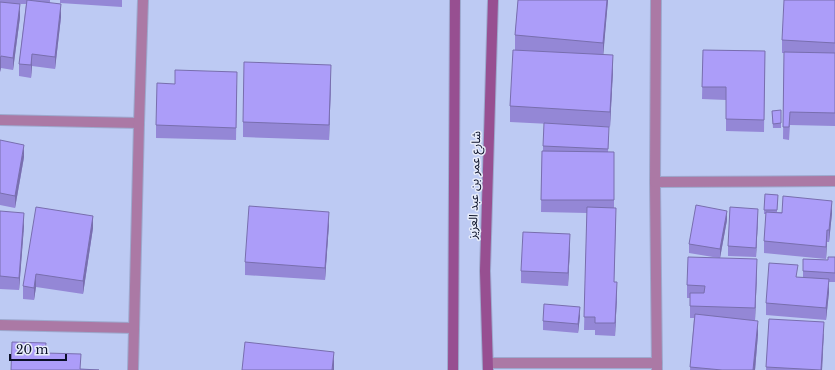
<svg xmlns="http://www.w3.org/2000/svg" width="835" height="370" font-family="'Libre Baskerville','Noto Sans Arabic',serif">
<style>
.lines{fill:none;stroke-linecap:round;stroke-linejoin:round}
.minor-casing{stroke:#9da9ce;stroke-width:12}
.secondary-casing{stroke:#9da9ce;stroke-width:12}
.minor{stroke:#ab79a5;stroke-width:10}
.secondary{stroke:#974f91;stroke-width:10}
.wall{fill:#9487d6}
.shaded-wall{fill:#786eae}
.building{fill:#ac9df9;stroke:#786eae}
.labels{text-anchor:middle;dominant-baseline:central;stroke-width:3;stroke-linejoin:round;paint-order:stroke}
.street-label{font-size:12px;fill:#0a1028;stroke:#e7ecfa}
</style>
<rect width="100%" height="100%" fill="#bdcaf3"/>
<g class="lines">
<g class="minor-casing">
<g id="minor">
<polyline points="656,0 655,182 657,370"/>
<polyline points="0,120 139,123"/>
<polyline points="655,182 835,181"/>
<polyline points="0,325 134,328"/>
<polyline points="488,363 657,363"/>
<polyline points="133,370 139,123 143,0"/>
</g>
</g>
<g class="secondary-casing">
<g id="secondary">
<polyline points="453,370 455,0"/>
<polyline points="488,370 485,271 493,0"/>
</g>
</g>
<use href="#minor" class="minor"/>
<use href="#secondary" class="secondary"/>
</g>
<g class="wall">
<polygon points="0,0 50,0 50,3 61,17 55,69 32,66 31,78 19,76 19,64 26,4 17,4 20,17 13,70 1,68 0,72"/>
<polygon points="60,0 122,0 122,7 60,3"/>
<polygon points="518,0 608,0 603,55 613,70 610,127 510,122 510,106 515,50 515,35"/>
<polygon points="835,0 835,126 790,125 789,140 783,139 784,53 782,53 782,40"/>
<polygon points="703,50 765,51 764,132 726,131 726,100 702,99"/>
<polygon points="331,80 329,140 243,137 243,122"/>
<polygon points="237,85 236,140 156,138 156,125"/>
<polygon points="772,111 781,123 781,128 773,128"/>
<polygon points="609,136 608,152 614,152 614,208 616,221 614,282 617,295 615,336 595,335 595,330 584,330 587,213 541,212 542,151 543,151 543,146"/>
<polygon points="0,140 24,157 15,208 0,205"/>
<polygon points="765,194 778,195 777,212 832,213 829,242 827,242 826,259 764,253 764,241 766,214 764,214"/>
<polygon points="0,211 24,226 19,290 0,289"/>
<polygon points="93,216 93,228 83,294 36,287 34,300 23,299 23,286"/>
<polygon points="758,218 756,257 728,256 728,246"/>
<polygon points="727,220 720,258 757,272 755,320 750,320 758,334 755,370 690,370 694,318 690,318 690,298 687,298 687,285 719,258 689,253 689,244"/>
<polygon points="329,224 325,280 245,275 245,262"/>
<polygon points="570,247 568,286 521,283 521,271"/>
<polygon points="835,257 835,282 829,282 829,292 826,320 766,315 766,303 798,277 803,277 803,259 828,260"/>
<polygon points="580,316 578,333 543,330 543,321"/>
<polygon points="769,319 824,334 822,370 766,370"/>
</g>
<g class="shaded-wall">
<polygon points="607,0 608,0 603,58 603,43"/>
<polygon points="20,4 20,17 13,70 13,58"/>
<polygon points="61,4 61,17 55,69 55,57"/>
<polygon points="32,54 32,66 31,78 31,65"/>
<polygon points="613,55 613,70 610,127 610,112"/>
<polygon points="1,56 1,68 0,72 0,59"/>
<polygon points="331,65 331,80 329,140 329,125"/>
<polygon points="24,145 24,157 15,208 15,196"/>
<polygon points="832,201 832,213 829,242 829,230"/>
<polygon points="758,209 758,218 756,257 756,248"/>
<polygon points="727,211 727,220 720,258 720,249"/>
<polygon points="329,212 329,224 325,280 325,268"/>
<polygon points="24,213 24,226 19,290 19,278"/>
<polygon points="93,216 93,228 83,294 83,281"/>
<polygon points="827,230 827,242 826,259 826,247"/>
<polygon points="570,234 570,247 568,286 568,273"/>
<polygon points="757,259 757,272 755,320 755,308"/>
<polygon points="36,274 36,287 34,300 34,288"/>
<polygon points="829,279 829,292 826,320 826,308"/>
<polygon points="617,282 617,295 615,336 615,323"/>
<polygon points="580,307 580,316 578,333 578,324"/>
<polygon points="758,321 758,334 755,370 753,370"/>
<polygon points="824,322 822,370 821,370"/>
<polygon points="334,352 334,370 332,370"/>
</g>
<g class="building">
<polygon points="27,0 61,4 55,57 32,54 31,65 19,64"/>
<polygon points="518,0 607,0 603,43 515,35"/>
<polygon points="784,0 835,0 835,43 782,40"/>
<polygon points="0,2 20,4 13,58 1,56 0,59"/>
<polygon points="513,50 613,55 610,112 510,106"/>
<polygon points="703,50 765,51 764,120 726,119 726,87 702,87"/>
<polygon points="784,52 835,53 835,113 790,112 789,127 783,127"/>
<polygon points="244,62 331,65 329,125 243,122"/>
<polygon points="175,70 237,72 236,128 156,125 157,83 175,84"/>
<polygon points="781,110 781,123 773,124 772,111"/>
<polygon points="544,123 609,127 608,149 543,146"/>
<polygon points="0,140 24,145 15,196 0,193"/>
<polygon points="542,151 614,152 614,200 541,200"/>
<polygon points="765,194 778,195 777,210 764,210"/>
<polygon points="783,196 832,201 829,230 827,230 826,247 764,241 766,212 782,213"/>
<polygon points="696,205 727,211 720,249 689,244"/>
<polygon points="249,206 329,212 325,268 245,262"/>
<polygon points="36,207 93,216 83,281 36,274 34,288 23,286"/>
<polygon points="587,207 616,208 614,282 617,282 615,323 595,323 595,317 584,317"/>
<polygon points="730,207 758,209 756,248 728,246"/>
<polygon points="0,211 24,213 19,278 0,276"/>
<polygon points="523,232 570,234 568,273 521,271"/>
<polygon points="688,257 757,259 755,308 690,306 690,293 704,293 705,286 687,285"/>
<polygon points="828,257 835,257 835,273 803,271 803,259 828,260"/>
<polygon points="769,263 798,265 796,277 829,279 826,308 766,303"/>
<polygon points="544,304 580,307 578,324 543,321"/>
<polygon points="695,314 758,321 753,370 722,370 690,367"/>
<polygon points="769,319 824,322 821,370 766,367"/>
<polygon points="12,342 46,343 45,353 81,354 80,369 99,370 11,370"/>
<polygon points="245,342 334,352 332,370 242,370"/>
</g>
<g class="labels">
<g class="street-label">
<text transform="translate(474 185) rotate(-88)">شارع عمر بن عبد العزيز</text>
</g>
</g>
<path d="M10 354v6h56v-6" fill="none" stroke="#0a1028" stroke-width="2"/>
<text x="16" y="354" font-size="12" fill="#0a1028" stroke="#e7ecfa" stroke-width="3" paint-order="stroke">20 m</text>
</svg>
